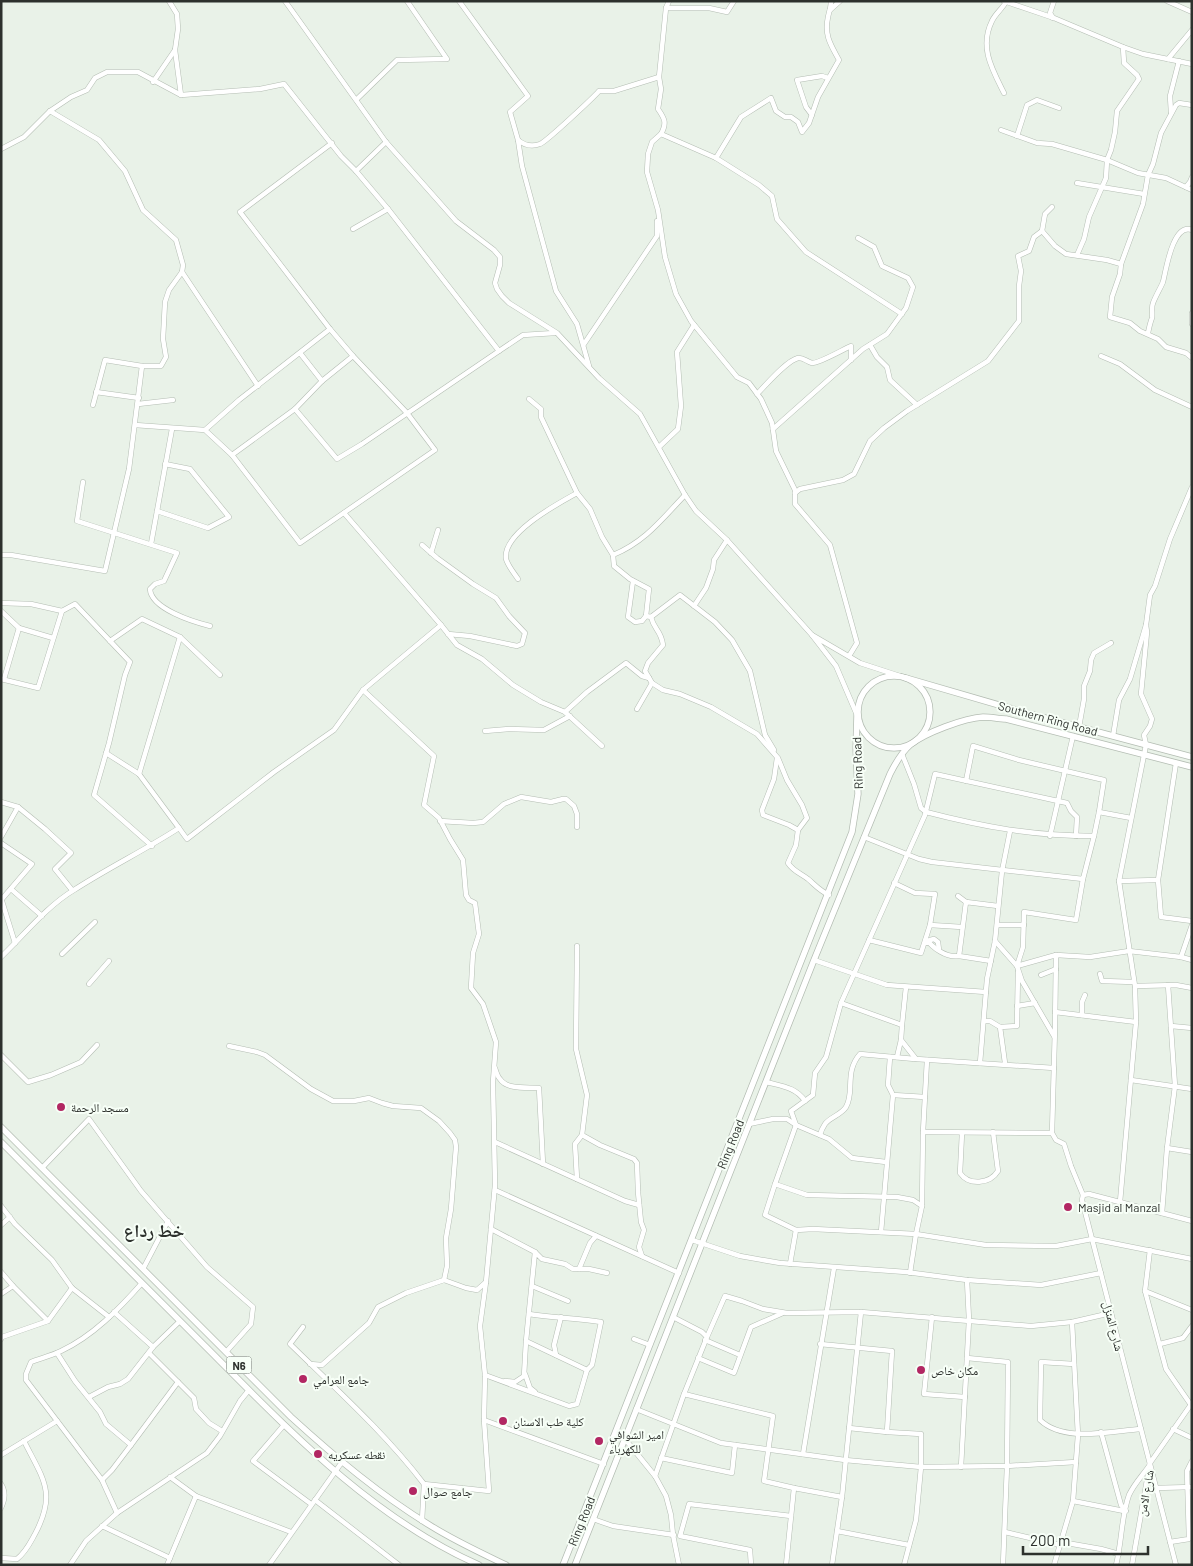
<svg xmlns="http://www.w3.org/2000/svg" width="1193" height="1566" font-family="Barlow,'Noto Naskh Arabic',sans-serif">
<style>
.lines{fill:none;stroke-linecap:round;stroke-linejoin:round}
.minor-casing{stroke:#b4bdb3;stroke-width:5.5}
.major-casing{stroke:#b4bdb3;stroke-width:7}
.minor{stroke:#fff;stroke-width:4.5}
.major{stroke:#fff;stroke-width:5.5}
.poi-dot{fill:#b22763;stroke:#f7fff7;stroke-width:2}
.labels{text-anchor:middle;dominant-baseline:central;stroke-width:4;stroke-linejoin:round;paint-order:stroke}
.shield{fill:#f7fff7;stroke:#6a6f6a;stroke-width:1}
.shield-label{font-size:11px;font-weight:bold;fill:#2d312d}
.street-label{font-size:12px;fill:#2d312d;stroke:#f7fff7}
.poi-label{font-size:12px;fill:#2d312d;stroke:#f7fff7;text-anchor:start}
.district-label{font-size:18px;font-weight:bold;fill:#2d312d;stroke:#f7fff7}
</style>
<rect width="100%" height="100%" fill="#e9f2e8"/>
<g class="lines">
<g class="minor-casing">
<g id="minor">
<polyline points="285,1 386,142 456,221 494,250 500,257 500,265 495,283 497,289 502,296 509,303 557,333 599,378 640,414 685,495 696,511 727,540 812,635"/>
<polyline points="459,1 528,96 510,112 518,140 522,166 556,291 577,324 589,366"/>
<polyline points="1004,1 1054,18 1123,47 1143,54 1192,64"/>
<polyline points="1167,1 1192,12"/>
<polyline points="666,8 709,8 727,12 734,1"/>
<polyline points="830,10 840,1"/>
<polyline points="1053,18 1050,13 1054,1"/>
<polyline points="175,50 181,95"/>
<polyline points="1168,59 1192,30"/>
<polyline points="153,82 175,50 178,29 177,14 169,1"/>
<path d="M1004 93C992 69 979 47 992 21 995 14 1002 9 1006 2"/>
<polyline points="357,99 397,60 447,59 407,1"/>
<polyline points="1192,105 1179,103 1176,105 1161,133 1153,164 1148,175 1143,204 1121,264 1120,274 1112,297 1110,317 1130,323 1140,331 1158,339 1166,347 1186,353 1192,358"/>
<polyline points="50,111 99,140 125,171 143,210 176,240 183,265 182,272 169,290 165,302 163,339 166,357 161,366 142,366 105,360 93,405"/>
<polyline points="1171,112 1170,96 1179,61"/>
<polyline points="812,115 806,107 797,80 822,76 828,78"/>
<polyline points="1001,130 1037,143 1052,144 1107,160 1138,173 1166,178 1192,190"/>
<path d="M661 134C667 123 665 119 658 109L661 89 659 77 666 8 669 1"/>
<polyline points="1017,136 1027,105 1037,100 1059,108"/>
<path d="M518 140C524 145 532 147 540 144 546 142 594 97 599 91H614L659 77"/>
<polyline points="1,149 24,137 50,111 71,97 87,90 95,78 107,72 138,72 181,95 260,89 284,84 341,156 356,171 386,142"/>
<path d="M716 158 741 117 771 98 776 111 785 117H791L798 122 802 132 809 123 818 97 839 60C831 45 824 36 828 17 829 12 831 7 831 1"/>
<polyline points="356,171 388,209 499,351 523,335 555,333"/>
<polyline points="1077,183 1144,194"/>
<polyline points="1186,187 1190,182 1192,177"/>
<polyline points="353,229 388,209"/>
<polyline points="1042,231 1055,246 1066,254 1107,260 1121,264"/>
<polyline points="1077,255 1084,239 1089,217 1106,178 1107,160 1111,150 1115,132 1117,111 1139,79 1137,75 1124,63 1123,47"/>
<polyline points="182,272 258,386"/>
<polyline points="1192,313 1192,324"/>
<polyline points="330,329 240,212 332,143"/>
<path d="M1148 333C1149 328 1150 323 1152 318 1153 313 1151 308 1153 303 1156 295 1160 289 1163 282 1166 270 1173 222 1192 230"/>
<polyline points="584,344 657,236 657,221"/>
<polyline points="870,345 877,357 887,367 890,380 917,405"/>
<polyline points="300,353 322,381 353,356"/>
<polyline points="1101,356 1120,364 1155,390 1192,407"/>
<polyline points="96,392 139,398"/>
<path d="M757 394C766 385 786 361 798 358 803 357 807 362 812 363 820 363 842 350 851 346V360"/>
<path d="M529 399 541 409V417L577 493 590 509 602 537 613 555C645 542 662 519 685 495"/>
<polyline points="138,404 173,400"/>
<polyline points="295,409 337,459 362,444 499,351"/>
<polyline points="135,425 205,430 232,455 300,543 435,450 407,413 353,356 330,329 239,400 205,430"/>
<polyline points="773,429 863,349 887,334 906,308 913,287 908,278 882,266 874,247 858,238"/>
<polyline points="659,447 678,429 681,406 677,352 694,325"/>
<polyline points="232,455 295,409 322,381"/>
<path d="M83 482 77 521 177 553 164 581 155 584 150 589C151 609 194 622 210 626"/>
<polyline points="795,493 800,489 843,480 854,474 870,441 884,428 907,411 988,361 1019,321 1019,286 1021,271 1018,256 1029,251 1034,237 1042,231 1045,214 1052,207"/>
<polyline points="157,511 208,528 229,517 190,469 165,464"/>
<polyline points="344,513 441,625 457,645 482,659 513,685 541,702 565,712 602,746"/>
<polyline points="151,544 172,429"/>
<polyline points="422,545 437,558 473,584 496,598 509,616 525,633 522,644 517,646 470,636 448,634"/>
<polyline points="431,553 438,530"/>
<polyline points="1,555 11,555 105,571 129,469 142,366"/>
<polyline points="613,555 614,566 630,579 649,589 646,616 651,617 680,595 715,622 732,640 750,671 765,735 774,750"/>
<path d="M518 579C514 573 508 566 506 559 502 533 559 503 577 493"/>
<polyline points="633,581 628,617 635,622 642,621 646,616"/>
<polyline points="1,603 31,604 62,611 75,604 130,662 125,675 109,743 94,795 152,846"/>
<polyline points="694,606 706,588 713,569 714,560 727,540"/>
<polyline points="1,611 19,628 53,638"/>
<polyline points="110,641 142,619 180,637 220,675"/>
<polyline points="849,656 857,643 830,545 795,504 795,490 776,451 772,423 761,399 749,383 737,377 691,321 676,294 665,257 658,210 647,172 648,154 652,142 661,134 716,158 759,185 772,196 777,219 806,252 902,314"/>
<polyline points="1,679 38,688 62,611"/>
<polyline points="4,679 19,628"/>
<path d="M652 683 663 690 680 694 711 707 757 734 778 758 787 780 802 805 807 818 798 830 796 845 788 863C793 871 800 873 808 879 815 885 820 891 829 895"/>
<polyline points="363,690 434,756 424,805 439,818 450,839 463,860 466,895 469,900 475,903 479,934 473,953 471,988 483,1004 496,1042 493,1082 495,1185 486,1282 480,1326 485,1375 484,1420 604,1464"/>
<path d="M637 709 652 683 645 671 648 663 663 645C661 630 654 630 651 617"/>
<polyline points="565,712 587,692 626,663 642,676 649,678"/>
<polyline points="857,715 836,666 812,635 860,663 906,678"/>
<polyline points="1079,727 1084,699 1084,686 1090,671 1091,660 1094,653 1111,643"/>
<polyline points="485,731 509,729 544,730 570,716"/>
<polyline points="1113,736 1119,700 1130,679 1146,625 1150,595 1155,586 1170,539 1192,487"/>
<path d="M902 754 914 784 921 808 926 812C984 827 1034 836 1094 836L1099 812"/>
<polyline points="777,758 774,779 762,810 763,815 789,825 798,830"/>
<polyline points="1176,763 1158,880 1161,917 1192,921"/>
<polyline points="139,774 180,637"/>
<polyline points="966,781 973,746 1019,760 1104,780 1099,812 1131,818"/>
<polyline points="1,802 18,807 45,829 71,853 55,869 72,890"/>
<polyline points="440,821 473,823 483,822 504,804 521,797 551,802 563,799 566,799 574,806 577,814 577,827"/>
<polyline points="179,828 187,839 274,772 334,730 363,690 441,625"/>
<polyline points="1050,836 1058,801 1067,803 1071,811 1077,817 1076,836"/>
<polyline points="1,837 18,807"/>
<polyline points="864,837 919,859 932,862 1083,879 1094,836"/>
<polyline points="1,843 32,864 2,899"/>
<polyline points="1083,879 1076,920 1024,912 1023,947 1017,966 1056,955 1090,957 1129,951 1181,957"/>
<polyline points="1119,881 1158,880"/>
<polyline points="894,883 915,893 935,894 930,925"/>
<polyline points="11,889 42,916"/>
<polyline points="958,896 966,902"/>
<polyline points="1,898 15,943"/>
<polyline points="997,925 1024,925"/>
<polyline points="1192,925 1181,957 1192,960"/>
<path d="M926 939C933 948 946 958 959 956"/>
<polyline points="869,940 921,953 930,925 962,927"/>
<polyline points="995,941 1017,966 1022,981 1054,1036"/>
<polyline points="927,943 930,940 934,939 938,942 939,950"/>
<polyline points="62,954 95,922"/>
<polyline points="1056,955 1055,1028 1052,1133 1056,1140 1064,1144 1071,1166 1083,1195"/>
<path d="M1 957C24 935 47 906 74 890 108 868 145 850 179 828L139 774 106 753"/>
<polyline points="814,960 887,985 986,992"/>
<polyline points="991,961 959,956 966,902 998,906"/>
<polyline points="1100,974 1102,981 1134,982"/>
<polyline points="1041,975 1056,969"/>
<polyline points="89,984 109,961"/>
<polyline points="1135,986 1176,985 1192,988"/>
<polyline points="841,1003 902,1025 901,1040 916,1059 1054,1068"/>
<polyline points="1017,1006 1035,1003"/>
<polyline points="1055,1012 1136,1022"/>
<polyline points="1082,1015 1082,1002 1085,995"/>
<polyline points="984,1021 990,1021 1000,1027"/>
<polyline points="902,1025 906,987"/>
<polyline points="1171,1026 1192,1028"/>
<polyline points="229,1046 257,1052 265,1055 311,1089 333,1101 354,1101 369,1098 382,1103 393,1106 421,1108 439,1121 450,1133 455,1140 456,1147 451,1209 446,1238 447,1266 444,1280"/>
<polyline points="1,1055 28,1082 51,1075 81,1062 97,1045"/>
<polyline points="890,1057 888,1085 893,1095 925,1097"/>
<polyline points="897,1057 901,1040"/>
<polyline points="980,1063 987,979 995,941 1002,871 1010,831"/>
<polyline points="1005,1063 1000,1027 1017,1026 1018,972"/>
<path d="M495 1068C496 1071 497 1076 500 1079 507 1090 527 1087 539 1088L543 1164"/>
<polyline points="1131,1080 1192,1089"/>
<path d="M766 1082C781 1086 796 1087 805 1101"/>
<polyline points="749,1124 773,1119 787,1119 796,1125 829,1139 852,1158 886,1162"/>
<polyline points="923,1132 1052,1133"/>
<path d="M962 1133 960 1173C969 1186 990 1184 998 1171L993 1132"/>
<polyline points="582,1135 600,1145 634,1159 637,1163 638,1192 641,1222 644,1230 639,1247 642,1256"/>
<path d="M820 1135C821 1131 823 1127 825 1124 830 1117 841 1115 846 1107 855 1092 844 1072 860 1054L915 1059"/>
<polyline points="495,1142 625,1201 639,1205"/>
<polyline points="1167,1148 1192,1152"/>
<polyline points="42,1168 89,1119 141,1191 207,1267 253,1307 251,1324 226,1352"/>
<polyline points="577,1179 575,1144 582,1135 587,1095 576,1049 577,946"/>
<polyline points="775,1184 765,1215 796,1230"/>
<polyline points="495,1190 679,1273"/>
<polyline points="1120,1202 1136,1022 1135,986 1119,881 1146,745 1144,735 1150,726 1152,719 1141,694 1147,632 1146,625"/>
<polyline points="1,1206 15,1224 52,1260 72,1288 109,1317"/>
<polyline points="922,1206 913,1200 897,1197 807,1195 775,1184 796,1125 791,1111 813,1095 815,1073 826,1057 841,1003 925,815 935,774 1058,801 1073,736"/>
<polyline points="1162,1213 1167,1148 1175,1086 1168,985"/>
<polyline points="1,1225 10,1217"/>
<polyline points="491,1229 535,1252"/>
<polyline points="881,1232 893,1095"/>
<polyline points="692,1240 740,1256 780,1263 906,1272 967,1280 1041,1285 1101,1273"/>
<polyline points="1150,1250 1145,1291 1166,1369 1191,1405"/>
<polyline points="790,1264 796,1230 813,1229 916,1234 986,1245 1056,1246 1092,1239 1192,1259"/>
<polyline points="143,1269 168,1221"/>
<polyline points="579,1269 590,1243 596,1236"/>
<polyline points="1,1272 13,1286 48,1321 72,1288"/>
<polyline points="910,1273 916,1234 922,1206 923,1132 927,1060"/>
<polyline points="532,1286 568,1301"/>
<polyline points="1145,1291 1192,1310"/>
<polyline points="1,1294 13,1286"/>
<polyline points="114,1312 153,1347"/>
<path d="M529 1314C553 1318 577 1318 601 1322L592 1365 587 1370"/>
<polyline points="673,1317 702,1332 707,1337"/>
<polyline points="932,1317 924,1394 965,1397"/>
<path d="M303 1327 290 1344C336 1389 385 1433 424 1484"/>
<polyline points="1,1339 2,1337 48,1321"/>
<polyline points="634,1339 650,1345"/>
<polyline points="705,1340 740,1355"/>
<polyline points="820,1344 892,1351 887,1432 849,1428"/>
<polyline points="1160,1344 1183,1338 1192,1326"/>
<polyline points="57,1353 75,1381 100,1412 106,1424 131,1445 112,1470 102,1480"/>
<polyline points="149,1353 194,1398 196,1409 209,1423 222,1431"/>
<polyline points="556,1355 554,1345 561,1317"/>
<polyline points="698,1358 734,1373 751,1327 783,1313"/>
<polyline points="967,1358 1008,1362 1007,1466 1003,1565"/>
<polyline points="310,1364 322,1365 369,1323 378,1307 406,1293 444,1280 466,1288 477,1290 486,1282"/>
<path d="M1074 1364 1041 1362 1040 1420C1064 1443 1111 1431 1141 1429"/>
<polyline points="525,1374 530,1388 535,1392"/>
<polyline points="485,1375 569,1406 577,1404 587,1370 526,1341 535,1252 542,1259 565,1264 573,1269 589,1269 607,1273"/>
<polyline points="505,1381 515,1382 524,1376 526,1341"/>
<polyline points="89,1397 108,1387 120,1384 128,1379 153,1347 180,1321"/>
<polyline points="636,1409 721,1443 845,1460 921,1467 1007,1466 1076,1462"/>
<polyline points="284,1425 253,1461 311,1504"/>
<polyline points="1173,1429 1192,1438"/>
<polyline points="887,1432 921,1434 921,1467 916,1520 904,1565"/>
<polyline points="1101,1432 1121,1505 1126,1511"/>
<polyline points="625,1439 655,1476 684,1394"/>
<polyline points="131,1445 178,1382"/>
<polyline points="803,1454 834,1268"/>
<polyline points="1,1455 57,1421"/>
<polyline points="661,1458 732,1473 735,1445"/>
<polyline points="961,1467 969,1320 967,1280"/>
<polyline points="655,1476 666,1496 671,1515 673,1535 679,1565"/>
<polyline points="170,1477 196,1496"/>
<path d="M1 1484C6 1492 5 1499 1 1508"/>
<polyline points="794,1488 764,1481 773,1416 684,1394 707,1337 725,1296 742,1301 763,1309 787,1313 861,1312 1031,1326 1072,1322 1111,1313"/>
<polyline points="1156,1488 1192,1487"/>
<polyline points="315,1500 399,1565"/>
<polyline points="1073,1501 1124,1511"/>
<path d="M117 1513 102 1480 26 1380V1374L31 1362C41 1358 51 1356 61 1351 93 1336 119 1309 142 1283"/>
<polyline points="593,1519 613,1526 674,1535"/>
<polyline points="422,1521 424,1484 489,1491 484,1420"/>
<polyline points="102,1526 170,1558"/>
<polyline points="837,1531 909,1545"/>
<polyline points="1005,1532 1060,1545"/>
<polyline points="1061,1542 1101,1549 1119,1554"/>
<polyline points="1170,1542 1189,1539 1187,1471 1192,1461"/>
<path d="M1 1558 17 1559C26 1552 30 1543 35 1534 57 1493 43 1479 24 1441"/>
<polyline points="70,1565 86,1541 117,1513 207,1453 220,1436 240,1401 249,1390"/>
<polyline points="167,1565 196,1496 291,1532"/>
<polyline points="269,1565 342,1462"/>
<polyline points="751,1565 750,1550 680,1536 689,1504 791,1516"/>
<polyline points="786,1565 794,1488 842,1497"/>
<polyline points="832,1565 842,1497 861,1312"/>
<polyline points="1054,1565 1073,1501 1078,1435 1072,1322"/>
<path d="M1116 1565C1122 1542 1121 1517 1129 1495 1134 1484 1142 1476 1149 1466"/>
<polyline points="1132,1565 1150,1463 1192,1403"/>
<polyline points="1176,1565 1082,1200 1083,1195 1089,1194 1192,1221"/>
</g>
</g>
<g class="major-casing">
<g id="major">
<circle cx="894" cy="712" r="36"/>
<polyline points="906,678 1030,714 1192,757"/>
<path d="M1 1127 291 1417C335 1457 380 1495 431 1526 455 1541 481 1553 506 1565"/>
<path d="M1 1142C69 1210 137 1278 205 1346 287 1428 370 1517 479 1565"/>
<polyline points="563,1565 852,832 858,794 856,749 857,715"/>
<path d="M575 1565 814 960 890 774C895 764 901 753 910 745 924 733 965 718 983 717 991 717 999 719 1006 719L1192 767"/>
</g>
</g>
<use href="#minor" class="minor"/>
<use href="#major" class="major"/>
</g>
<g class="poi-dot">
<circle cx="61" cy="1107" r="5"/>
<circle cx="1068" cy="1207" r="5"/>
<circle cx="921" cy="1370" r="5"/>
<circle cx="303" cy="1379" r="5"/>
<circle cx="503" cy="1421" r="5"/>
<circle cx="599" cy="1441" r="5"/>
<circle cx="318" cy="1454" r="5"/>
<circle cx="413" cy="1491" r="5"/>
</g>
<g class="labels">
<rect class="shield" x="226.5" y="1356.5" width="25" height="17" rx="4"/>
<g class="shield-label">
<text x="239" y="1365">N6</text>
</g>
<g class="street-label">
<text transform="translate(1048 718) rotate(15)">Southern Ring Road</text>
<text transform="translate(857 763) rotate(-92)">Ring Road</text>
<text transform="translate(730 1144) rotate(-68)">Ring Road</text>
<text transform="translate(1114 1326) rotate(76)">شارع المنزل</text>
<text transform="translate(1145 1493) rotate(-80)">شارع الامن</text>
<text transform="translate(581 1521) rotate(-68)">Ring Road</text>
</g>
<g class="poi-label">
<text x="71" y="1107">مسجد الرحمة</text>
<text x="1078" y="1207">Masjid al Manzal</text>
<text x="931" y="1370">مكان خاص</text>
<text x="313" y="1379">جامع العرامي</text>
<text x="513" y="1421">كلية طب الاسنان</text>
<text x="609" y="1434">امير الشوافي<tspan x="609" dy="14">للكهرباء</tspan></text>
<text x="328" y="1454">نقطه عسكريه</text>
<text x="423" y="1491">جامع صوال</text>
</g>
<g class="district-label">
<text x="154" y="1230">خط رداع</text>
</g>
</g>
<rect width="1193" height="1566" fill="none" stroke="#2d312d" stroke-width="5"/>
<path d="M1023 1546v8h125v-8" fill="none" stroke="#2d312d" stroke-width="2.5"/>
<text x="1030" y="1546" font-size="15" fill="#2d312d" stroke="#f7fff7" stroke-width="4" paint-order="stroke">200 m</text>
</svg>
